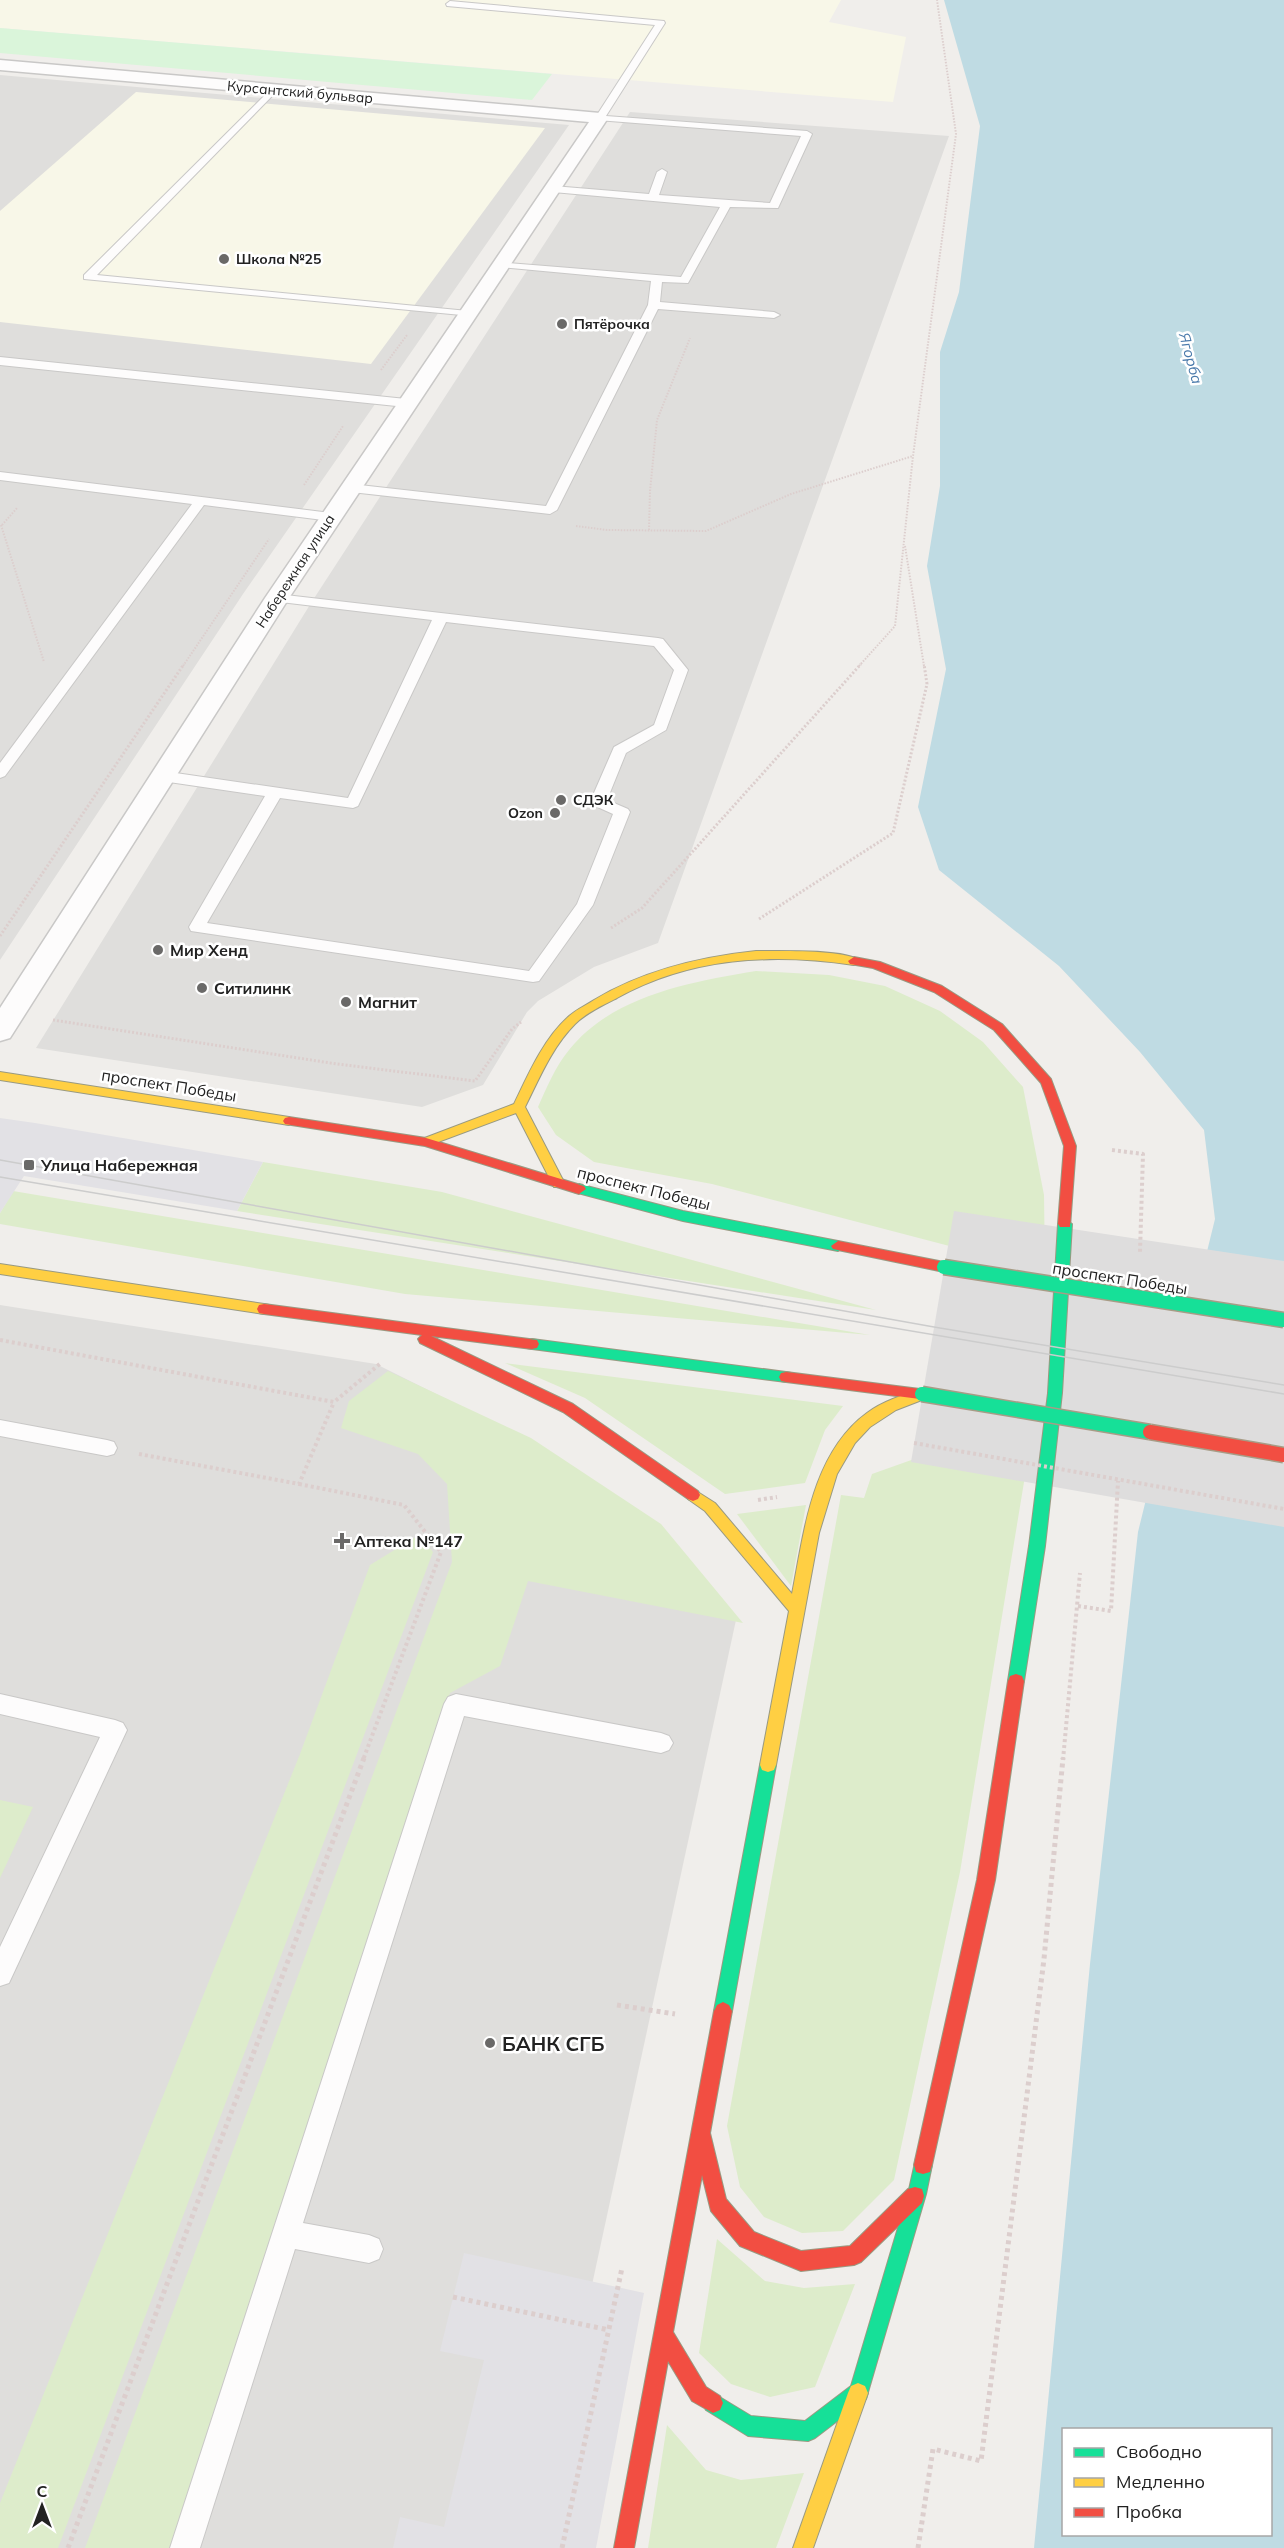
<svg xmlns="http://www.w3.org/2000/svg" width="1284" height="2548" font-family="Mulish,sans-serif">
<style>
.residential{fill:#dfdedc}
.education{fill:#f8f7e8}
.grass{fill:#ddeccb}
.park{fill:#daf5da}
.plaza{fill:#e2e1e5}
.water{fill:#bfdbe3;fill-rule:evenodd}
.pier{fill:#dedddd}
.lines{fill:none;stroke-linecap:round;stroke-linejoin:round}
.lane-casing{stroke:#c9c8c7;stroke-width:2}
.street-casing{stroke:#c9c8c7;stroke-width:3}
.fast-casing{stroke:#999a82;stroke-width:2}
.slow-casing{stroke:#999a82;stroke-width:2}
.jam-casing{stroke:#999a82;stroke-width:2}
.path-far3{stroke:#dccecd;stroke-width:2;stroke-dasharray:1.5 1.5;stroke-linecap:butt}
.path-far2{stroke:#dccecd;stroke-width:3;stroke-dasharray:2 2;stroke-linecap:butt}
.path-far1{stroke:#dccecd;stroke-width:4;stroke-dasharray:3 3;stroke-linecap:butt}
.path{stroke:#dccecd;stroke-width:5;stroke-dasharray:4 4;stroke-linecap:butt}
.lane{fill:#fdfcfc;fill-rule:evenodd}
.street{fill:#fdfcfc;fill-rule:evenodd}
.fast{fill:#16e098;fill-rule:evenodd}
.slow{fill:#ffcf43;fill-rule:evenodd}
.jam{fill:#f24e42;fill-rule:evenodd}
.tram{stroke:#ccc;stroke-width:1.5}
.fast-bridge-casing{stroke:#a79c86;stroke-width:17;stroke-linecap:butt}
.jam-bridge-casing{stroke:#a79c86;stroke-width:17;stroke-linecap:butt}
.path-bridge{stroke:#dccecd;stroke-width:4;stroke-dasharray:3 3;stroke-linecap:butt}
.fast-bridge{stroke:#16e098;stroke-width:14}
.jam-bridge{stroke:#f24e42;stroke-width:14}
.poi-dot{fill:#6a6968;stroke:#fff;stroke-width:2}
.labels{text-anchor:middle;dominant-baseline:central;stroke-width:5;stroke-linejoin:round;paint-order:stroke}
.far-street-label{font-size:14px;fill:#222;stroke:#fff}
.far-poi-label{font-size:14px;font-weight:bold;fill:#222;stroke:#fff;text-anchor:start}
.far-water-label{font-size:15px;font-style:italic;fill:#4a7aab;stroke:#fff}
.poi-label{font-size:16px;font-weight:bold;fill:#222;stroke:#fff;text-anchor:start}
.street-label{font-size:16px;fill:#222;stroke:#fff}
.near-poi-label{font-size:20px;font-weight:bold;fill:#222;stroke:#fff;text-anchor:start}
</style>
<rect width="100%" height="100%" fill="#f0eeeb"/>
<g class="residential">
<polygon points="0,75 569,125 243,594 0,960"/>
<polygon points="630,112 949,136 658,943 594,967 538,1001 527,1012 483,1085 422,1107 36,1048 311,603"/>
<polygon points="0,1305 376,1364 534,1443 736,1620 535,2548 0,2548"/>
</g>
<g class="education">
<polygon points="0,0 841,0 829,22 906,37 893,102 0,28"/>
<polygon points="136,92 545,128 371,364 0,322 0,211"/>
</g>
<g class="grass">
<path d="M756 971 829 975 885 986 940 1011 983 1042 1023 1087 1044 1195 1045 1269 1003 1260 712 1184 594 1162 556 1135 538 1107C547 1087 555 1067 569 1050 613 995 691 982 756 971Z"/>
<polygon points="263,1162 442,1192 876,1310 237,1211"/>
<polygon points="13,1191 870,1335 405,1294 0,1224 0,1213"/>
<polygon points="505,1363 843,1406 825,1430 805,1483 725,1494 585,1398"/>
<polygon points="388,1371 531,1438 661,1524 743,1623 528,1581 500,1666 450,1693 275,2226 176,2548 85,2548 452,1562 447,1484 418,1454 341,1428 349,1401"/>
<polygon points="917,1458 1025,1476 960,1872 894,2180 843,2231 802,2233 764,2217 740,2187 727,2126 841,1495 864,1498 872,1474"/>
<polygon points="806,1505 791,1586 737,1514"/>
<polygon points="419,1535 433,1552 58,2548 0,2548 0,2503 300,1754 370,1565"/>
<polygon points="0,1800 33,1807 0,1878"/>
<polygon points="717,2239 765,2281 804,2288 855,2284 815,2387 770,2397 731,2384 699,2353"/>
<polygon points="667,2425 706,2470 741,2480 804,2473 776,2548 648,2548"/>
</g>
<polygon class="park" points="0,28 552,74 532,100 0,53"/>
<g class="plaza">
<polygon points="0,1118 35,1123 263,1162 237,1211 24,1176 0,1213"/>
<polygon points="464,2253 644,2293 596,2548 393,2548 400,2517 444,2527 484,2360 440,2351"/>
</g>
<path class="water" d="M944 0H1284V2548H1034L1090 1964 1138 1532 1215 1219 1204 1130 1140 1052 1059 966 939 870 918 807 946 669 927 566 940 486V352L959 292 980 126ZM1064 2430H1270V2534H1064Z"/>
<polygon class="pier" points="954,1211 1284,1261 1284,1527 911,1462"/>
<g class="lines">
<g class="lane-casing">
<g id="lane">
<polygon points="450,1 664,21 665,23 606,116 807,131 812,134 778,208 730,207 688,283 662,282 660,302 774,312 780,315 774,318 658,309 557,510 550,514 351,492 345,488 351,484 546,506 648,305 651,281 501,267 497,266 497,262 681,277 720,207 553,192 548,189 553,186 649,194 657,172 662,169 667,172 659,195 770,203 801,136 597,120 595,118 655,25 447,6 446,4"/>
<polygon points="274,86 277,87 277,91 97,275 468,311 472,312 472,316 84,279 84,275"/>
<polygon points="0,357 406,399 412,403 406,407 0,365"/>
<polygon points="0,472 331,513 338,517 331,521 204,505 5,776 0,778 0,763 192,504 0,480"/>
<path d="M277 594 658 638 663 639 688 670 666 730 626 753 607 800 628 809 630 812 593 905 539 981 533 982 191 931 189 927 265 796 162 781 157 779 154 776 157 773 162 771 348 798 432 620 272 601 270 598ZM446 622 654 646 674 670 654 725 614 747 590 802 593 805 613 814 577 904 529 971 207 923 280 798 353 808 358 806Z"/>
<polygon points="0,1420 107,1440 114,1442 117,1448 114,1454 107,1456 0,1436"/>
<polygon points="0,1694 115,1720 123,1723 127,1730 9,1983 0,1986 0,1947 100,1737 0,1714"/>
<polygon points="456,1694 661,1733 669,1736 673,1743 669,1750 661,1753 464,1716 303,2223 369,2235 379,2239 383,2249 379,2259 369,2263 295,2249 200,2548 170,2548 444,1704 448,1697"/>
</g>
</g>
<g class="street-casing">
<polygon id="street" points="0,60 600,113 608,118 289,598 10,1038 0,1041 0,1008 265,598 589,122 0,70"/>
</g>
<g class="fast-casing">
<g id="fast">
<polygon points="579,1184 683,1211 838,1241 845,1246 838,1251 683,1221 574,1192 572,1189"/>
<polygon points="1065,1219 1072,1224 1062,1393 1045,1546 1024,1681 1022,1686 1016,1688 1010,1686 1008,1681 1029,1546 1048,1393 1058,1224"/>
<polygon points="532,1339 786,1372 791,1373 793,1377 791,1381 786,1382 532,1349 527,1348 525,1344 527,1340"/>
<polygon points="768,1758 774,1760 776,1765 732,2011 729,2017 723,2020 717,2017 714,2011 760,1765 762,1760"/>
<polygon points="923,2156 930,2158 932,2165 926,2194 866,2399 815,2438 808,2441 748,2436 706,2410 703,2403 706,2396 713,2393 751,2416 805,2421 851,2386 908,2194 916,2158"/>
</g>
</g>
<g class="slow-casing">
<g id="slow">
<path d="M756 951C776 951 847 949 860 961L854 965C772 953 691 957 617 998 603 1005 586 1013 575 1024 552 1047 539 1079 525 1107L565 1184 564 1187H554L516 1113 430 1145H422L420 1142 422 1139 514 1104C528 1075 543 1040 567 1018 575 1010 585 1006 594 1000 644 970 699 957 756 951Z"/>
<polygon points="0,1072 289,1117 295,1121 289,1125 0,1080"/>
<polygon points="0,1264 264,1304 269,1305 271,1309 269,1313 264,1314 0,1274"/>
<path d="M922 1389 927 1390 929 1394 927 1398 896 1410 870 1427 855 1443 837 1474 819 1533 776 1765 774 1770 768 1772 762 1770 760 1765 789 1611 705 1511 688 1499 686 1495 688 1491 693 1489 715 1503 792 1594C804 1532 812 1453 867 1413 883 1401 903 1395 922 1389Z"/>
<polygon points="858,2383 865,2386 868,2393 813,2548 793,2548 848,2393 851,2386"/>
</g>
</g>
<g class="jam-casing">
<g id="jam">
<polygon points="854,957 880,962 942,986 1002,1024 1051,1079 1076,1146 1070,1227 1060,1227 1058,1224 1064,1146 1041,1083 994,1030 934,992 873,968 850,964 848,961"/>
<polygon points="289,1117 426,1138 584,1186 586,1189 579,1194 425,1146 285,1124 283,1121 285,1118"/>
<polygon points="838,1241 944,1262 951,1267 944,1272 833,1249 831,1246"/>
<polygon points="264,1304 537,1340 539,1344 537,1348 532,1349 431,1336 573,1404 698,1491 700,1495 698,1499 693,1501 688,1499 563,1412 420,1343 418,1339 422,1335 264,1314 259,1313 257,1309 259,1305"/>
<polygon points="786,1372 920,1389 925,1390 927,1394 925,1398 920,1399 786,1382 781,1381 779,1377 781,1373"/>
<polygon points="1016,1674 1022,1676 1024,1681 995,1880 932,2165 930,2172 923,2174 916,2172 914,2165 977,1880 1008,1681 1010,1676"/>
<polygon points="723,2002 729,2005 732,2011 710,2133 726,2199 754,2232 801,2251 850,2246 908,2189 915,2187 922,2189 924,2196 922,2203 861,2262 854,2265 801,2271 740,2246 711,2211 702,2175 673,2332 706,2387 720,2396 723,2403 720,2410 713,2413 692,2401 668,2361 634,2548 614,2548 714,2011 717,2005"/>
</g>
</g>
<g class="path-far3">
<polyline points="381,370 407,335"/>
<polyline points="304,485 343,426"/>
<polyline points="1,525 44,662"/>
<polyline points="2,525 17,508"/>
<polyline points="576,526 607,530 706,531 791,494 913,456 956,134 937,0"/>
<polyline points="649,530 650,491 657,420 690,338"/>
<polyline points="905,546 924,666"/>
<polyline points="183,666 269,539"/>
<polyline points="859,666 895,626 913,456"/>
</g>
<g class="path-far2">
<polyline points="759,919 893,833 927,684 924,664"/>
<polyline points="611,928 642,908 861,664"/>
<polyline points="0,936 184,664"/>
<polyline points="53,1020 337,1064 475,1081 512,1029 521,1022"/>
</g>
<g class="path-far1">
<polyline points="1112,1150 1143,1154 1140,1252"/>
<polyline points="0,1340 334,1402 381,1363"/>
<polyline points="139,1454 299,1484 334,1402"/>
<polyline points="299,1484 404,1505 441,1552 363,1760"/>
<polyline points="758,1500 777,1497"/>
<polyline points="1078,1606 1111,1611 1118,1481"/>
<polyline points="1063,1760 1080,1573"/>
</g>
<g class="path">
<polyline points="617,2005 675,2014"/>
<polyline points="453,2297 609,2330"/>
<polyline points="68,2548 364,1758"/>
<polyline points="562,2548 622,2268"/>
<polyline points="918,2548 933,2449 981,2461 1044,1959 1063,1758"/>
</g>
<use href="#lane" class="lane"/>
<use href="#street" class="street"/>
<use href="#fast" class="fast"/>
<use href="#slow" class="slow"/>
<use href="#jam" class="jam"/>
<g class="tram">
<polyline points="0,1160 934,1327 1284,1385"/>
<polyline points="0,1177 1284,1394"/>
</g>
<g class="fast-bridge-casing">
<g id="fast-bridge">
<polyline points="944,1267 1284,1320"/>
<polyline points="922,1394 1150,1432"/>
</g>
</g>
<g class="jam-bridge-casing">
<polyline id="jam-bridge" points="1150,1432 1284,1455"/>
</g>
<polyline class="path-bridge" points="914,1443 1284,1509"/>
<use href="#fast-bridge" class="fast-bridge"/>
<use href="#jam-bridge" class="jam-bridge"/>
</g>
<g class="poi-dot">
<circle cx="224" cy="259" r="6"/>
<circle cx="562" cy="324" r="6"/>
<circle cx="561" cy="800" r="6"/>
<circle cx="555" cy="813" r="6"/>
<circle cx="158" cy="950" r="6"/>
<circle cx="202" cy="988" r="6"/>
<circle cx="346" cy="1002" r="6"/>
<rect x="23" y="1159" width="12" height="12" rx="3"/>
<path d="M339 1532h6v6h6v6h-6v6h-6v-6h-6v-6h6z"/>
<circle cx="490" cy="2043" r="6"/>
</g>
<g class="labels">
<g class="far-street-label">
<text transform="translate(300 92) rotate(5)">Курсантский бульвар</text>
<text transform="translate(295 571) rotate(-57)">Набережная улица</text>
</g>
<g class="far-poi-label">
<text x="236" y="259">Школа №25</text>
<text x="574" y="324">Пятёрочка</text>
<text x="573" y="800">СДЭК</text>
<text x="543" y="813" text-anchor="end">Ozon</text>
</g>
<g class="far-water-label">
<text transform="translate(1191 358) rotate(75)">Ягорба</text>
</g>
<g class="poi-label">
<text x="170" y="950">Мир Хенд</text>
<text x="214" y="988">Ситилинк</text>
<text x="358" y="1002">Магнит</text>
<text x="41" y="1165">Улица Набережная</text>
<text x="354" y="1541">Аптека №147</text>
</g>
<g class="street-label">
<text transform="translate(169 1085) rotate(9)">проспект Победы</text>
<text transform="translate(644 1188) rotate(14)">проспект Победы</text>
<text transform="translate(1120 1278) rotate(9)">проспект Победы</text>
</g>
<g class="near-poi-label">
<text x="502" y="2043">БАНК СГБ</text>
</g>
</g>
<rect x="1062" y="2428" width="210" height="108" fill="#ffffff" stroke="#a7a7a7" stroke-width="1.5"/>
<rect x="1074" y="2448" width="30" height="9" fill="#16e098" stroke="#a7a7a7" stroke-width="1.5"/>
<text x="1116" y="2458" font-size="18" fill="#222222">Свободно</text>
<rect x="1074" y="2478" width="30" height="9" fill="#ffcf43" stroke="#a7a7a7" stroke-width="1.5"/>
<text x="1116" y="2488" font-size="18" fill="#222222">Медленно</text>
<rect x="1074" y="2508" width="30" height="9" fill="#f24e42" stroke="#a7a7a7" stroke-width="1.5"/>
<text x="1116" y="2518" font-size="18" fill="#222222">Пробка</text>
<g transform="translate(42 2506)" stroke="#ffffff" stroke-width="4.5" paint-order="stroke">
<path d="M0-4.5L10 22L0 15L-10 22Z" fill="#222222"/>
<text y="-9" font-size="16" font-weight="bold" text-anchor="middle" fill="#222222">С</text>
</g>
</svg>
